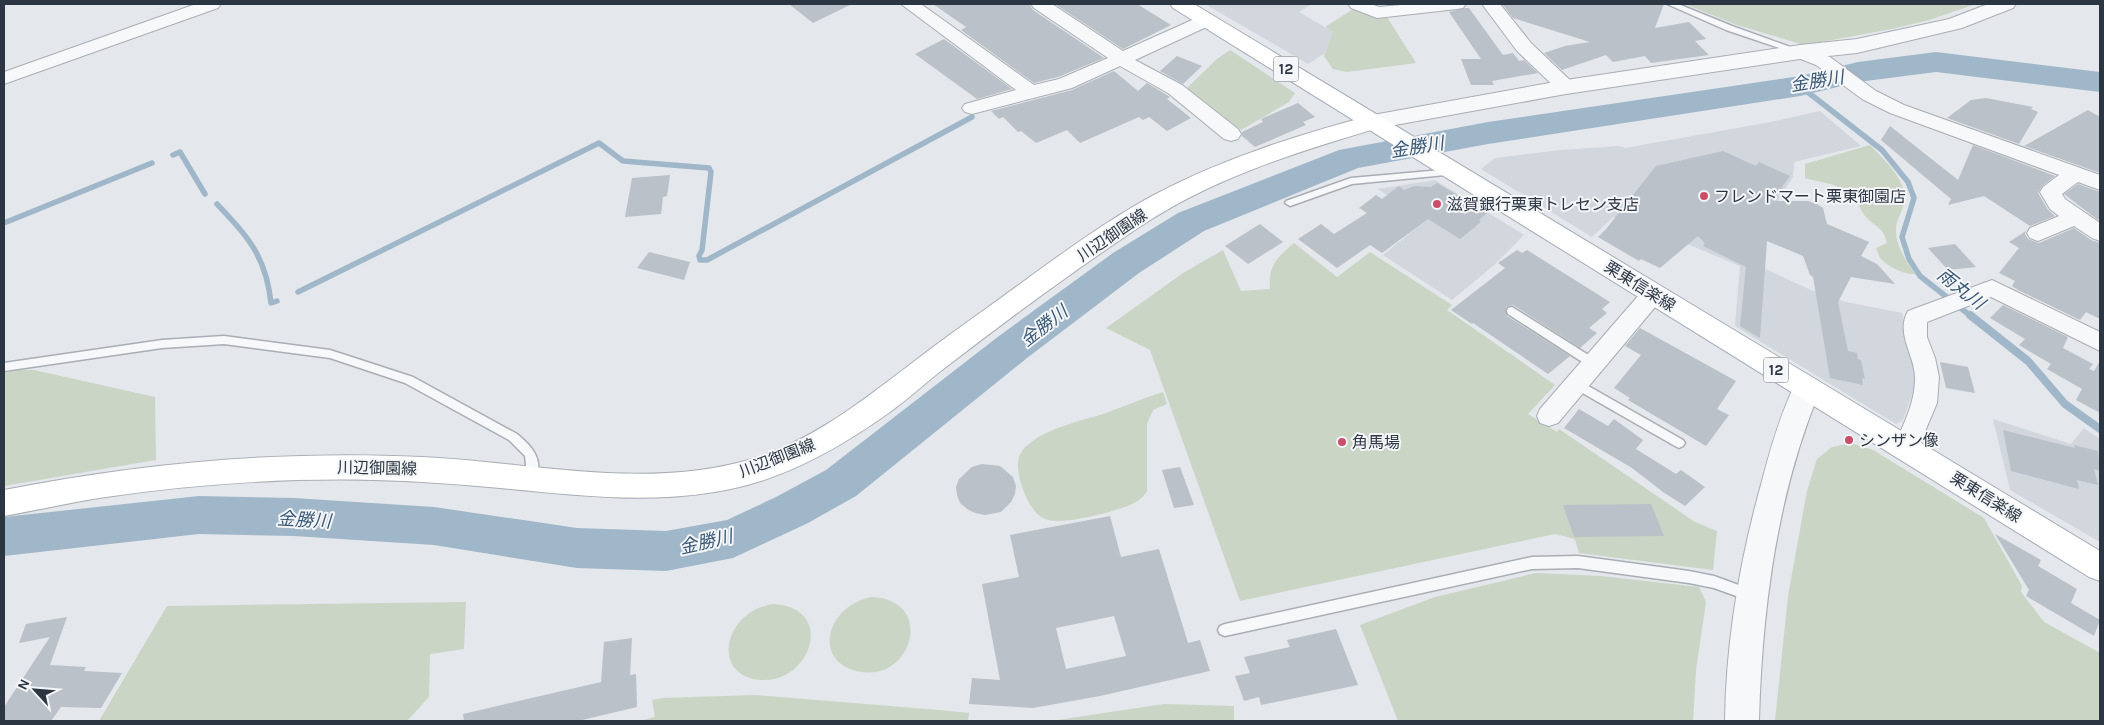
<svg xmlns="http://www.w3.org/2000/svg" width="2104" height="725" font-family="Karla,'Noto Sans JP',sans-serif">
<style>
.built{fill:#d2d6dd}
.green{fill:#cad5c5}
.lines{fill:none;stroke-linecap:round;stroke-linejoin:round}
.stream-far1{stroke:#a0b7c9;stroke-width:5.5}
.stream{stroke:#a0b7c9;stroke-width:8}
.river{fill:#a0b7c9;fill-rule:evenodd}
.building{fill:#bbc1c8;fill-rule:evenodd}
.service-casing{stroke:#a9aeb5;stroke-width:3}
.minor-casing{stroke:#a9aeb5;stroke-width:2}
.tertiary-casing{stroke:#a9aeb5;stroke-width:2}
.secondary-casing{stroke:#a9aeb5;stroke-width:2}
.primary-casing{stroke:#a3acb7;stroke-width:2}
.service{fill:#f6f8f9;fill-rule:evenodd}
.minor{fill:#f6f8f9;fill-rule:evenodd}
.tertiary{fill:#f6f8f9;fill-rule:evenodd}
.secondary{fill:#fff;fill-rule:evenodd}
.primary{fill:#fff;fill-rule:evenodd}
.poi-dot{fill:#ca4e6a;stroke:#f4f6f8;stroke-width:2}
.labels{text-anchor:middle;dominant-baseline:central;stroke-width:4;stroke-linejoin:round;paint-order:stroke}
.shield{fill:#f4f6f8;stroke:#687079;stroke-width:1}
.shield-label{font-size:15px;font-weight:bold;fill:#2c3643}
.poi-label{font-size:16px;fill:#2c3643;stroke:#f4f6f8;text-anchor:start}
.street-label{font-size:16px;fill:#2c3643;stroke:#f4f6f8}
.water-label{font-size:18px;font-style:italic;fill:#375776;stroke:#f4f6f8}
</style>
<rect width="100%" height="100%" fill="#e4e7eb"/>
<g class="built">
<polygon points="1205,4 1312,4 1299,12 1333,32 1325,53 1308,64"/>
<polygon points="1820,111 1861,146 1794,162 1793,177 1741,258 1811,290 1846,302 1902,313 1919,375 1903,420 1896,424 1735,326 1740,266 1678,240 1668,251 1613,217 1592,237 1481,169 1495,158 1561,150 1619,146 1625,148 1771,122"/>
<polygon points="1435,180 1524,235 1493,266 1452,300 1383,255 1425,221 1378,189"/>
<polygon points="1993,419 2071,444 2084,428 2100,439 2100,542 2010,490"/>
</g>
<g class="green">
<polygon points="1685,4 1976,4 1929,20 1892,29 1804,45 1737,25"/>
<polygon points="1355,8 1377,17 1387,17 1416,63 1347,72 1333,69 1324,56 1333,32 1325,27"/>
<polygon points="1230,50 1295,93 1289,102 1241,130 1187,88 1217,59"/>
<path d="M1870 145C1882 158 1903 176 1904 195 1906 207 1897 217 1896 228 1895 246 1906 260 1915 274 1905 275 1888 267 1881 259 1879 257 1878 252 1876 248L1887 243C1883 226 1877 229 1866 217 1862 213 1860 206 1856 201 1843 182 1824 184 1805 178V164Z"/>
<path d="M1294 243 1337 277 1370 252 1452 305 1447 310 1555 385 1528 414 1557 432 1559 429 1695 522 1717 531 1713 570 1579 553 1575 539 1555 534 1240 601 1150 350 1106 328 1183 273 1223 250 1241 291 1270 289C1268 265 1277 258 1294 243Z"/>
<polygon points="19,370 34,370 155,397 156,460 4,486 4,373"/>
<path d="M1163 392 1167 404 1153 410 1147 424V491C1143 498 1137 502 1130 505 1113 512 1062 526 1045 519 1029 513 1017 479 1018 463 1019 455 1022 449 1029 444 1049 427 1082 421 1106 413 1125 406 1144 398 1163 392Z"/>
<polygon points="1851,443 1873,450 1984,518 2022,586 2021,592 2044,622 2100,653 2100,721 1775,721 1788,596 1807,491 1817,459 1832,447"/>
<polygon points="1536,573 1601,576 1699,587 1706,602 1696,670 1693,721 1398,721 1360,625 1435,597"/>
<path d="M872 597C935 600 913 680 862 672 812 665 824 606 872 597Z"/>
<polygon points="466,602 464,649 430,654 429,697 407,721 99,721 167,606"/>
<path d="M773 604C836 607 812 683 761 680 711 677 722 612 773 604Z"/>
<polygon points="755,695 939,710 969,713 968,721 640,721 655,717 652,700 663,698"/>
<polygon points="1164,704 1234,706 1234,721 1051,721"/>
</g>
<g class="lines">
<g class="stream-far1">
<polyline points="1800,86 1882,150 1908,182 1914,198 1902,237 1909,259 1920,276 1972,317"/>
<polyline points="173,155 180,152 205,194"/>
<path d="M217 204C248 237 266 256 271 303L277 301"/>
<polyline points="4,223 152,163"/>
<polyline points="298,292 599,143 623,161 709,168 711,172 702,250 699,256 700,260 707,260 972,117"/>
</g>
<polyline class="stream" points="1970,315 2028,361 2065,404 2100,429"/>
<polygon class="river" points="1936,52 2100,72 2100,92 1936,72 1858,82 1800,96 1488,144 1358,168 1204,231 1139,273 1027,358 856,496 808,523 733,558 666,571 577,568 434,545 294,536 199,534 4,556 4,517 199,496 294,498 434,507 577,528 666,531 727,520 776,497 826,470 999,336 1113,253 1178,213 1339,150 1488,122 1800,76 1858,62"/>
</g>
<g class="building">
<polygon points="789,4 852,4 813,23"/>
<polygon points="933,4 1029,4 1033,10 1104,58 1058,77 1034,83 961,30 966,27"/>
<polygon points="1055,4 1137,4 1171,25 1123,49"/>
<polygon points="1502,4 1664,4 1655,28 1689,22 1706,39 1695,41 1709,55 1651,63 1645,56 1613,62 1606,55 1562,70 1544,53 1565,46 1590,42 1513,18"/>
<polygon points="1465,8 1469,8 1503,55 1513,53 1519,61 1524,60 1538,73 1492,81 1494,85 1471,85 1461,59 1481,59 1449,12"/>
<polygon points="944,39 1012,89 977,99 915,54"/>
<polygon points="1177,56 1202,66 1183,84 1160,71"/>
<polygon points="1114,71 1138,91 1147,83 1167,95 1170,97 1167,99 1191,118 1167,131 1149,117 1143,120 1139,117 1080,143 1067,130 1036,143 1021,131 1018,132 1003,117 999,119 991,111 1072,90"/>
<polygon points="1986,98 2033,107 2031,109 2038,112 2019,144 1947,118 1971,100"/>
<polygon points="1298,103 1315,117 1303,122 1306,125 1255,147 1242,136 1242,132 1263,122 1261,119"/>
<polygon points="2088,110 2100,117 2100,173 2024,146"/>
<polygon points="1890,126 1958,180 1973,145 2055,176 2042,186 2038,193 2048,210 2055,216 2030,226 1984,196 1948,205 1951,199 1881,140"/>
<polygon points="1723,151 1756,166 1759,162 1790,176 1772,201 1808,201 1817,204 1823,208 1827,224 1869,242 1861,256 1877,264 1895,284 1851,277 1838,302 1848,351 1857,353 1858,359 1861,360 1865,379 1862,378 1863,385 1830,378 1813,277 1810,275 1803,256 1767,241 1760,338 1740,326 1746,267 1703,246 1705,243 1698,236 1660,268 1641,259 1639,261 1598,237 1607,228 1656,166"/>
<polygon points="670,175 667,196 663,197 661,214 625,217 632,178"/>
<polygon points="1437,183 1487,213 1479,220 1481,222 1460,239 1428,219 1382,253 1370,245 1337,268 1298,239 1321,224 1334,234 1367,213 1359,208 1376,195 1382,199 1399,186 1404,190 1415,186 1431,187"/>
<polygon points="2078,184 2100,192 2100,218 2098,220 2064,194"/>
<polygon points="1260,224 1283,242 1248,264 1225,246"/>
<polygon points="2074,228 2091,240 2100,243 2100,319 2086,312 2080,320 2018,290 2012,286 2015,281 1999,273 2019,248 2009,242 2026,231 2025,234 2028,239 2039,243"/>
<polygon points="1955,244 1976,267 1948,270 1928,248"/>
<polygon points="1517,250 1522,253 1527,250 1610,302 1602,309 1607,313 1589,328 1597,333 1580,348 1513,305 1506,307 1507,316 1570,356 1548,374 1473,323 1472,324 1451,310 1505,268 1498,263"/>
<polygon points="649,252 690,262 684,280 637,268"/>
<polygon points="2003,305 2068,337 2063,348 2093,364 2089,369 2094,371 2100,361 2100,413 2076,400 2082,389 2047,369 2051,364 2019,345 2025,339 1990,318"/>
<polygon points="1640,328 1736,381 1717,409 1729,415 1706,446 1628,400 1630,398 1614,388 1641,355 1625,346"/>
<polygon points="1940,362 1968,367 1975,393 1946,388"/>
<polygon points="1579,409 1608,426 1614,419 1643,440 1636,449 1676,474 1681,470 1705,487 1685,506 1663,492 1632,468 1564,428"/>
<polygon points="2003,430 2075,448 2074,445 2098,451 2100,471 2094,469 2098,485 2077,480 2079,489 2011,471"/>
<polygon points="982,464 1000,466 1013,477 1016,486 1015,494 1011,502 1001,512 985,515 975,513 967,509 960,503 957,495 956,487 959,479 972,467"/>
<polygon points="1180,467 1194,505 1174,508 1162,470"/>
<polygon points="1651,504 1664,536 1574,537 1563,505"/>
<path d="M1110 516 1121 557 1159 549 1188 643 1200 640 1210 671 1100 696 1033 708 969 704 972 678 1000 680 982 584 1019 577 1010 535ZM1114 616 1126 656 1066 669 1056 628Z"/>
<polygon points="1995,534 2041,560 2038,566 2077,589 2071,603 2100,620 2094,636 2026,596 2029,590"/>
<polygon points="67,617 50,665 86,667 84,671 122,673 101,708 61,707 51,721 4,721 4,707 50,637 19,643 26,624"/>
<polygon points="1336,629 1358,685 1261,705 1259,697 1244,701 1235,676 1250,673 1244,657 1290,647 1287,640"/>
<polygon points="632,638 630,675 636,674 637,707 578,721 464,721 463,714 601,682 604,642"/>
</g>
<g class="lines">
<g class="service-casing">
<g id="service">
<polygon points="1667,4 1678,4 1732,26 1804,52 1803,54 1797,54 1726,30"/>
<polygon points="1453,169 1458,172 1456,174 1352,184 1290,206 1285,203 1286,201 1351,178"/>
<polygon points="1512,307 1598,361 1600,364 1598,367 1590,367 1508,314 1507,311 1508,308"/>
<path d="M224 336 330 350 413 377 517 434C532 446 545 461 535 482L531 483 527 482 525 478 526 464 525 456 509 440 405 383 330 358 224 344 162 348 4 371V363L162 340Z"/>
<polygon points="1576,379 1683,440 1685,443 1683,446 1679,448 1675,446 1572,387 1570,384 1572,381"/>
<polygon points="1578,556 1689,571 1714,576 1755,591 1757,595 1755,599 1750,601 1714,588 1689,583 1578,568 1532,569 1225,636 1220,634 1218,630 1220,626 1225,624 1532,557"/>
</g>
</g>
<g class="minor-casing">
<g id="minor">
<polygon points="196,4 221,4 218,8 4,84 4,72"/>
<polygon points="901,4 921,4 1034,85 1059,79 1108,58 1034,8 1031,4 1052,4 1123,51 1201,16 1207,15 1213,16 1216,20 1213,24 1135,60 1182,85 1238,129 1241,134 1238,139 1231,141 1224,139 1168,93 1120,66 1072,88 972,114 965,112 962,108 965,104 1016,90"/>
<polygon points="1348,4 1371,4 1379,7 1411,4 1466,4 1463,8 1457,9 1377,18 1351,8"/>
<polygon points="1482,4 1500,4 1531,43 1573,83 1576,87 1573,91 1566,93 1559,91 1517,51"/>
<polygon points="1800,46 1830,57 1876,91 1904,105 2100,175 2100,190 2078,182 2062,194 2065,199 2100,223 2100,241 2092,238 2074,226 2038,241 2030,238 2027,233 2030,228 2059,216 2050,209 2040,192 2043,187 2059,175 1890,113 1862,99 1816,65 1793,56 1791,52 1793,48"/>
<path d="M1992 280 2100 332V351L1991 297 1927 322V337L1935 358 1939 377 1937 403 1915 455 1906 458 1897 455 1893 448C1903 425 1915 404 1915 378 1915 355 1895 334 1908 311Z"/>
<polygon points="1653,286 1661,288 1664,294 1661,300 1558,423 1549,426 1540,423 1537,416 1540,409 1645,288"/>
</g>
</g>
<g class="tertiary-casing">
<g id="tertiary">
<polygon points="1988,4 2016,4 2013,8 1962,28 1857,53 1800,59 1566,94 1373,129 1365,127 1362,122 1365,117 1373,115 1566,80 1800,45 1857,39 1949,19"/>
<path d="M1807 377 1817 380 1821 388C1777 492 1762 609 1759 721H1725C1726 640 1740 559 1762 481 1771 446 1781 412 1797 380Z"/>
</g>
</g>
<g class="secondary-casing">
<path id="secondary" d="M1373 115 1381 117 1384 122 1381 127C1298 152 1214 177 1141 226 1073 271 1007 320 942 370 924 384 908 399 890 412 848 442 801 470 751 484 669 507 584 496 500 488 458 484 416 481 374 480 284 478 194 484 106 497 72 502 38 510 4 516V490C142 463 282 450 422 457 531 462 645 491 752 459 813 441 866 398 916 360 939 342 963 325 987 308 1041 269 1094 228 1152 196 1221 159 1297 135 1373 115Z"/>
</g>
<g class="primary-casing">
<polygon id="primary" points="1170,4 1194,4 2100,551 2100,581 2089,577 1173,8"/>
</g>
<use href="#service" class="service"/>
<use href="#minor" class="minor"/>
<use href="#tertiary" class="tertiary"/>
<use href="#secondary" class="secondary"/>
<use href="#primary" class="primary"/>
</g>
<g class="poi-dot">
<circle cx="1704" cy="196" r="5"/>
<circle cx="1437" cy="204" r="5"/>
<circle cx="1849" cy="440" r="5"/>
<circle cx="1342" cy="442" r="5"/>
</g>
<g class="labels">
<g class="shield">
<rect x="1273.5" y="56.5" width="25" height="25" rx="4"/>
<rect x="1763.5" y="357.5" width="25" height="25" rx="4"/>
</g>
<g class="shield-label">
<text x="1286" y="69">12</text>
<text x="1776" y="370">12</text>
</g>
<g class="poi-label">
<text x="1714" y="196">フレンドマート栗東御園店</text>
<text x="1447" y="204">滋賀銀行栗東トレセン支店</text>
<text x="1859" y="440">シンザン像</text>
<text x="1352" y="442">角馬場</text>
</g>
<g class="street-label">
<text transform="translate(1112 235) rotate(-34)">川辺御園線</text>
<text transform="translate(1640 286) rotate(32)">栗東信楽線</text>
<text transform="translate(777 458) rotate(-21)">川辺御園線</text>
<text transform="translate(377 468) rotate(1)">川辺御園線</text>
<text transform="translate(1986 497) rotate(32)">栗東信楽線</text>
</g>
<g class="water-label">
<text transform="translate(1817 81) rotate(-9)">金勝川</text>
<text transform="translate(1417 147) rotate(-9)">金勝川</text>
<text transform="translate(1961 289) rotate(38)">雨丸川</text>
<text transform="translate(1044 326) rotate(-38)">金勝川</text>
<text transform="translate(304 520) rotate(3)">金勝川</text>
<text transform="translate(706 542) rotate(-13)">金勝川</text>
</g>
</g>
<rect width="2104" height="725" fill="none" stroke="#2c3643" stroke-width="10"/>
<g transform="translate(35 690) rotate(296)" stroke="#f4f6f8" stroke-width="4" paint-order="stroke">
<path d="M0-4L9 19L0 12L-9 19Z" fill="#2c3643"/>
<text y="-8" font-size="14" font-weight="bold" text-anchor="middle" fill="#2c3643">N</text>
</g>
</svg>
